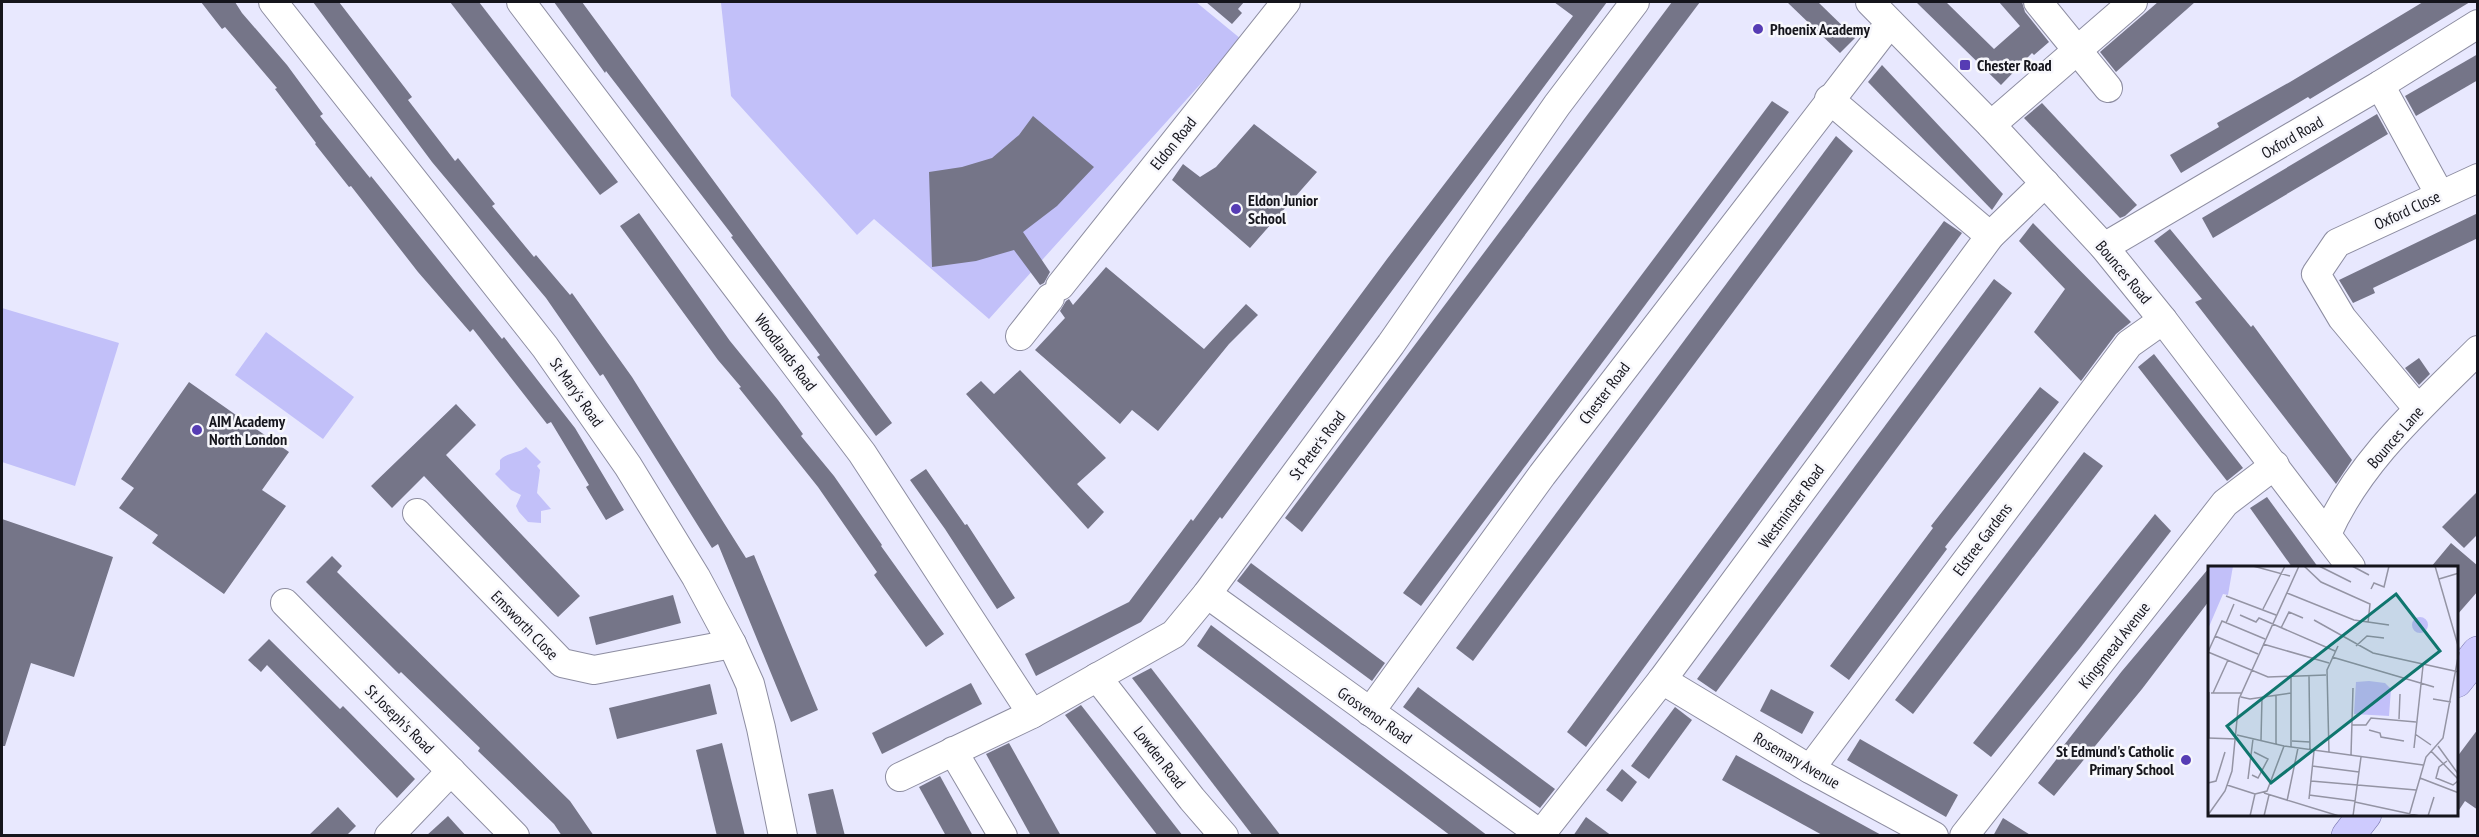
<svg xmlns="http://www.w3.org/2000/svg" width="2479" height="837" font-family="'PT Sans Narrow',sans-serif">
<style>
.green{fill:#c2c0f9}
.building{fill:#757588}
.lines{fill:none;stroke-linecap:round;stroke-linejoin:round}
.minor-casing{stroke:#8d8da1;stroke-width:30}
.major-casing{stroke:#7875ae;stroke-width:34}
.minor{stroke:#fff;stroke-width:28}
.major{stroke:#cecbfe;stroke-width:33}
.poi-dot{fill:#563cb4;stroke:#f7f7fc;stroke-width:2}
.labels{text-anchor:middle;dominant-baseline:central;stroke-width:5;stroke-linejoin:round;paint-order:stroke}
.poi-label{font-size:16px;font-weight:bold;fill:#15151c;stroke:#f7f7fc;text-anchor:start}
.street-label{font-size:16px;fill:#15151c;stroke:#f7f7fc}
.inset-road{fill:none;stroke:#9494a4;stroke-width:1.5}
.view{fill:#0f766e;fill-opacity:0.15;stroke:#0f766e;stroke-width:3}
.inset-edge{fill:none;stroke:#15151c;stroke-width:3}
</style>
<rect width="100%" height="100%" fill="#e8e8fe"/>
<g class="green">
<polygon points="723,2 1196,2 1241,39 989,319 874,219 857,235 731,96 721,3"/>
<polygon points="2,308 119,343 75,486 2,462"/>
<polygon points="266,332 354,397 323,439 235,375"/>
<path d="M526 447 541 462 537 466 540 470 537 493 551 509 541 511V523L528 522 519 512 516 506 521 495 511 490 495 474 500 469V460C508 452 518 454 526 447Z"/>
</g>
<g class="building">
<polygon points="201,2 235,2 242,13 287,65 323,114 320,116 370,178 371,176 502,339 504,337 575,428 624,510 606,520 586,487 589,485 551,422 547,424 473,329 470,332 418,272 351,186 349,187 315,144 316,143 275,89 277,88 225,27 222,29"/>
<polygon points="313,2 339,2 412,97 408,100 455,161 458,158 495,204 492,206 534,257 536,255 570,295 572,293 632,377 746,558 754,555 818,710 791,722 718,544 712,548 603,374 600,376 546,298 432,162"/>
<polygon points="450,2 479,2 618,182 600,195"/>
<polygon points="554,2 582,2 892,423 876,436 817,357 820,355 731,237 733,236 606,71 605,73"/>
<polygon points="1206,2 1244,2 1238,9 1242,13 1232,24"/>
<polygon points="1554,2 1607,2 1222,519 1220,517 1141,622 1036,676 1025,654 1129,602 1191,519 1193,521 1387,259 1573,16"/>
<polygon points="1672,2 1700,2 1302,532 1285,518"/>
<polygon points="1787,2 1818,2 1855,38 1840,53"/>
<polygon points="1916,2 1946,2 1994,49 2020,26 1999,2 2022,2 2025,12 2049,42 2034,55 2032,53 2001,85"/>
<polygon points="2158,2 2195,2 2116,72 2100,52"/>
<polygon points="2423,2 2470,2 2310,99 2308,97 2181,173 2170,155 2219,127 2217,123 2290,82"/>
<polygon points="2478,54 2478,80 2416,116 2405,96"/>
<polygon points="1882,65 2003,194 1992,210 1868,82"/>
<polygon points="1772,101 1789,112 1421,606 1403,593"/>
<polygon points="2042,103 2137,205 2125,216 2120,218 2024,118"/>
<polygon points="2377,114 2388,134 2213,238 2202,218"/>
<polygon points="1033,116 1094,167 1057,206 1023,232 1050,272 1044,283 1040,285 1014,250 976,261 932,267 929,172 962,167 992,158 1019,135"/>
<polygon points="1254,124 1317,172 1250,248 1172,180 1183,164 1200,177 1216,167"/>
<polygon points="1836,136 1853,151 1473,661 1456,648"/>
<polygon points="639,213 730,341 778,400 803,434 801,436 834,476 882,545 881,546 944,634 926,647 874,575 877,572 818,487 739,388 741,387 718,360 620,226"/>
<polygon points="2478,213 2478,238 2373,288 2375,293 2353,303 2339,280"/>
<polygon points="1944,221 1962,233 1586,747 1567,732"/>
<polygon points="2033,223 2131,322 2116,334 2081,381 2034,332 2065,289 2019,241"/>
<polygon points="2170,229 2251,327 2253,325 2352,460 2336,484 2195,302 2202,299 2154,241"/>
<polygon points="1106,267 1204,349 1246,304 1258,315 1229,344 1158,431 1132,410 1120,424 1035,350 1065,318 1060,311 1066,301 1069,299 1073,305"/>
<polygon points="1994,279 2012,293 1716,692 1697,679"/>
<polygon points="2154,354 2243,468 2227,481 2138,367"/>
<polygon points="2419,358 2430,374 2419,385 2405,368"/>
<polygon points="1020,370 1106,458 1077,484 1104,512 1088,529 966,394 981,381 994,394"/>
<polygon points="189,382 289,452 262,490 286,506 224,594 152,543 158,535 119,508 134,488 121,479"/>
<polygon points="2040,387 2059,402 1945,547 1947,549 1849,680 1830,666 1933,528 1931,526"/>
<polygon points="456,404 476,425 446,455 580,596 558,617 424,476 392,508 371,486"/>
<polygon points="2084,452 2103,466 1913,714 1895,700"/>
<polygon points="926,469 965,525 967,524 1015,598 997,609 945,529 910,480"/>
<polygon points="2478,491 2478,534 2464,548 2442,527"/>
<polygon points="2267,497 2318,567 2292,567 2250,508"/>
<polygon points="2155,514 2171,531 2080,648 1991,757 1973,743"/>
<polygon points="2,519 113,557 74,677 31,663 5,746 2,746"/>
<polygon points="2451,543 2478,566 2478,591 2457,615 2457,567 2431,567"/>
<polygon points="332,556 342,566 337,572 570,801 594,836 562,836 554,824 478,751 480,748 401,672 399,674 306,582"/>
<polygon points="1251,563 1385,663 1372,681 1237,581"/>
<polygon points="2209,568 2209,601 2142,689 2054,796 2038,783 2059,756 2057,754 2122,671"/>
<polygon points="673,595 681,623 596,645 589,617"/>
<polygon points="1211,625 1488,836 1451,836 1197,646"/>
<polygon points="269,639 340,709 343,706 415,779 397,798 267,665 261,672 248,660"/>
<polygon points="1151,668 1281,836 1253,836 1132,678"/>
<polygon points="971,683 982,704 882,754 872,733"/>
<polygon points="710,684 717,714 617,739 609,708"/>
<polygon points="1418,687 1555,789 1540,808 1403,707"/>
<polygon points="1771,689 1814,712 1802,734 1760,711"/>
<polygon points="1081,705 1183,836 1158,836 1065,715"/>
<polygon points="1675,707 1692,720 1649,779 1631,766"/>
<polygon points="2478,729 2478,810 2465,801 2457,813 2457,757"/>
<polygon points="1860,739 1958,795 1946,817 1847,760"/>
<polygon points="722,743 745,836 717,836 696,750"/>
<polygon points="1009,743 1061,836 1031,836 986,754"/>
<polygon points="1736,755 1883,836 1824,836 1722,780"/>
<polygon points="1622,769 1637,782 1622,802 1606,790"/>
<polygon points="940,776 973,836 946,836 919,787"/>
<polygon points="833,789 845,836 817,836 808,794"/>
<polygon points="338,807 356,826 346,836 308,836"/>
<polygon points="448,816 466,836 426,836"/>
<polygon points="1586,817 1612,836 1573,836"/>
<polygon points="2003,818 2032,836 1993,836"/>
</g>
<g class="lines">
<g class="minor-casing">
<g id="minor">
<polyline points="273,2 545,347 628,466 696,577 732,644 750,684 761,728 783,836"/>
<polyline points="521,2 862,453 1032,714"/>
<polyline points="1870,2 1991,125 2104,247 2163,320 2351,567"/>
<polyline points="2038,2 2108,88"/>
<polyline points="2380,85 2440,195"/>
<polyline points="1829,99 1990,236"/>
<polyline points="1991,125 2133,2"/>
<polyline points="2104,247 2380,85 2478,24"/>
<polyline points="1060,286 1286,2"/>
<polyline points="1020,336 1050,298"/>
<polyline points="2418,409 2342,318 2316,274 2337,243 2478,178"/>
<polyline points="417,513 562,663 594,670 732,644"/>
<path d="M2327 534C2359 461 2422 406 2478 350"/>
<polyline points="1207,594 1543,836"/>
<polyline points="285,603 515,836"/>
<polyline points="1097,677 1192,799 1224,836"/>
<polyline points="1662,680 1810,769 1934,836"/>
<polyline points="1370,712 1542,475 1890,23"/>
<polyline points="953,751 1003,836"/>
<polyline points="1810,769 2129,344 2163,320"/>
<polyline points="900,777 1032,714 1174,634 1207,594 1391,344 1557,105 1635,2"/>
<polyline points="1541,834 1662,680 1990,236 2045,183"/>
<polyline points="389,836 451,771"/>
<polyline points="1964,836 2225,503 2275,465"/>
</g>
</g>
<g class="major-casing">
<g id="major">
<polyline points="2456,681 2478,653"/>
<polyline points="2348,836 2365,814"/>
</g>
</g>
<use href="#minor" class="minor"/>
<use href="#major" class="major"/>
</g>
<g class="poi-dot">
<circle cx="1758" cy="29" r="6"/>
<rect x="1959" y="59" width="12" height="12" rx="3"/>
<circle cx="1236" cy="209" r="6"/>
<circle cx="197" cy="430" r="6"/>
<circle cx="2186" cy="760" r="6"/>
</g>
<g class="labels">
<g class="poi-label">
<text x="1770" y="29">Phoenix Academy</text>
<text x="1977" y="65">Chester Road</text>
<text x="1248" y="200">Eldon Junior<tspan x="1248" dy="18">School</tspan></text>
<text x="209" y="421">AIM Academy<tspan x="209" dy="18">North London</tspan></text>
<text x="2174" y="751" text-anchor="end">St Edmund's Catholic<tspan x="2174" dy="18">Primary School</tspan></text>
</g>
<g class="street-label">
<text transform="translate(2292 137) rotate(-30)">Oxford Road</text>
<text transform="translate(1173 143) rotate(-51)">Eldon Road</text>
<text transform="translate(2407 210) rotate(-25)">Oxford Close</text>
<text transform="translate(2124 272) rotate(50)">Bounces Road</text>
<text transform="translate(786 352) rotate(53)">Woodlands Road</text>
<text transform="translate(577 392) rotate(55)">St Mary's Road</text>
<text transform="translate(1604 393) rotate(-53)">Chester Road</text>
<text transform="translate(2395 437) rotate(-49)">Bounces Lane</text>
<text transform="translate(1317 445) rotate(-53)">St Peter's Road</text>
<text transform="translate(1791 506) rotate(-54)">Westminster Road</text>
<text transform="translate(1982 539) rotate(-53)">Elstree Gardens</text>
<text transform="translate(525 625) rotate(46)">Emsworth Close</text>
<text transform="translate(2114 645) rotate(-52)">Kingsmead Avenue</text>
<text transform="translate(1375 715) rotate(35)">Grosvenor Road</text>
<text transform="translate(400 719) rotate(45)">St Joseph's Road</text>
<text transform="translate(1160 757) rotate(52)">Lowden Road</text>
<text transform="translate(1797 760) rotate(30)">Rosemary Avenue</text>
</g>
</g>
<g transform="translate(2208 566)">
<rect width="250" height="250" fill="#e8e8fe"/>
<path d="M0 0H25L20 29 15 28 0 63ZM204 59a8 8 0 1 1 16 0a8 8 0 1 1-16 0ZM161 115 177 117 183 123 181 150 146 148 148 116Z" fill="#c2c0f9"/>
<path class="inset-road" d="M45 0 82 10M96 0 113 16 162 38 160 57M111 0 143 16M144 0 161 9M227 0 251 83M231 13 251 7M163 23 166 17 176 21 181 0M79 27 146 54 181 59M18 30 68 49M55 43 77 0M32 49 48 56 51 52 127 85M106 54 165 87 251 106M18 57 26 38M73 62 81 46 95 52M7 70 50 88M55 78 121 97M148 80 159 70 176 72M0 86 60 111 118 109M0 86 14 55 57 73M124 91 226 121M83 110V181M101 110 102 184M1 126V172M3 127H34M5 127 20 94M33 131 42 133 83 127M225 133 243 136M191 153 192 128M144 159H158L163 152 208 156M161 164 172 167 173 171 196 175M207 168 223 179M29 169 76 180 215 199M0 172 29 173M53 174 54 131M84 175 102 176M68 178V129M230 180 251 209M206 182 215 100M223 185 251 214M121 187 119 104 130 80M143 189 145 122M239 195 231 201 228 212 245 219 251 214M104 200 151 206M44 209 50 212 60 193 46 186M212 212 251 227M40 213 45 173M103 215 208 224M0 217 8 215 17 186M19 219 47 228M56 227 131 250M47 228 59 225 76 180M101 229 147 235M101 233 106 185M79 235 90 182M147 236 212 250M0 249 17 225 24 205 31 133 91 0M42 250 47 228M56 250 61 229M145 250 153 191M201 250 218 191 235 172 251 86M220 250 226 231"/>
<path class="view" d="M188 28 232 85 63 217 19 160Z"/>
<rect width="250" height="250" class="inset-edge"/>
</g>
<rect width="2479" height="837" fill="none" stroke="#15151c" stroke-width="6"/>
</svg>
